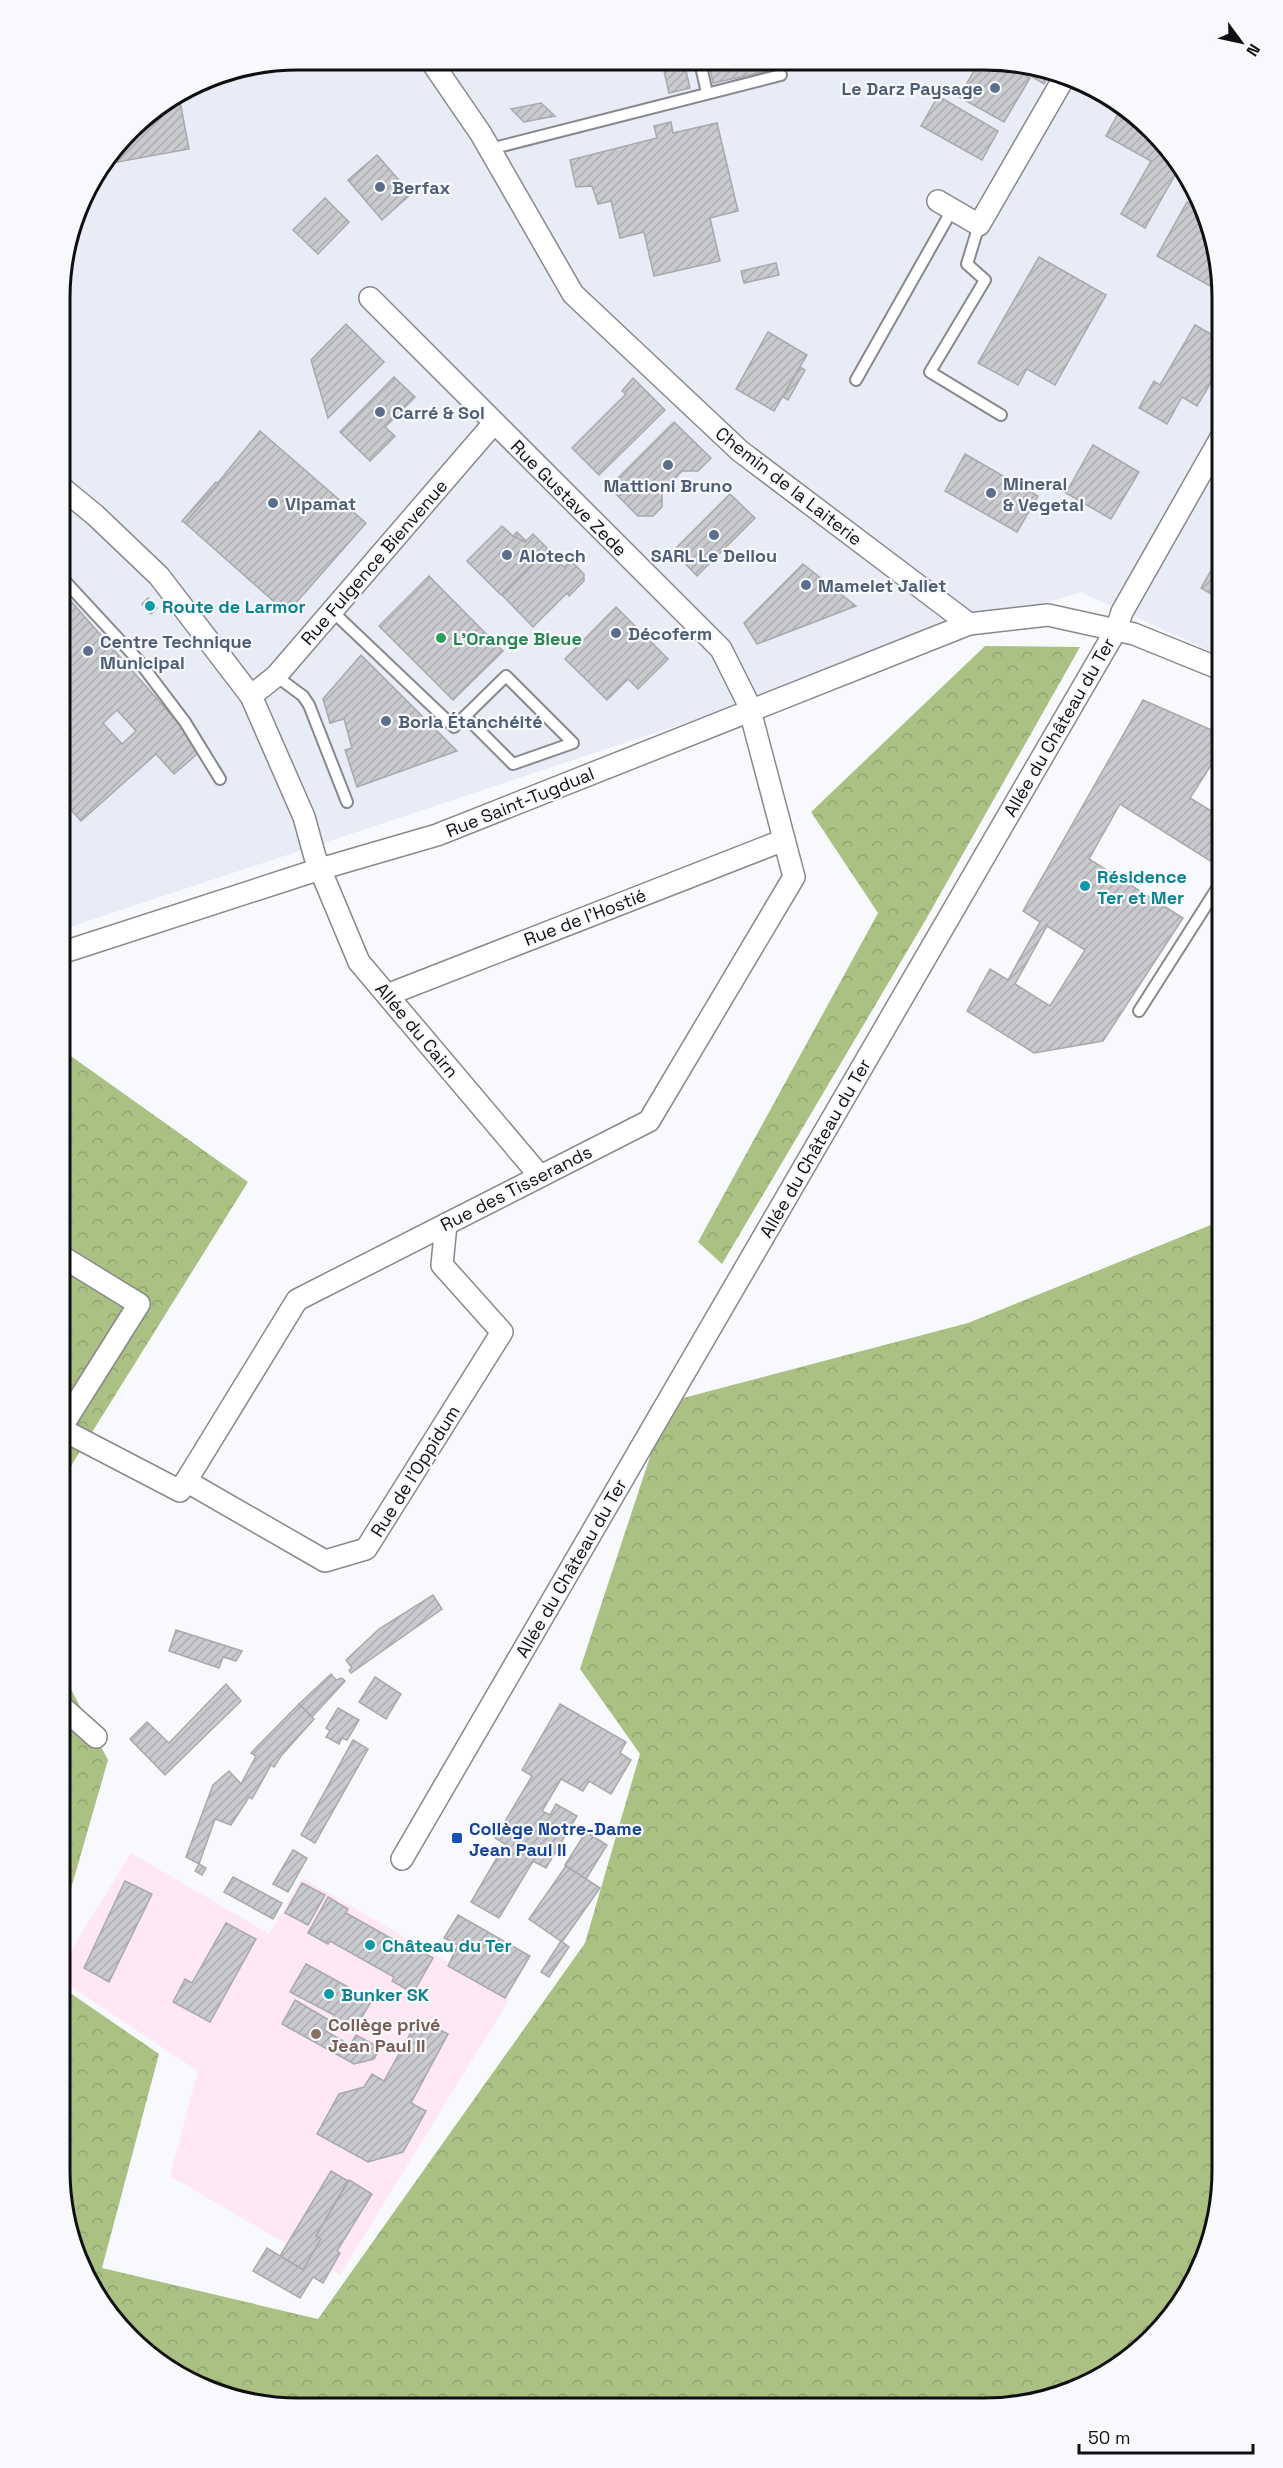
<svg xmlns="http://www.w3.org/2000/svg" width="1283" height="2468" font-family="'Space Grotesk',sans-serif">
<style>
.built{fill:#e7ecf6}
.education{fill:#ffe7f3}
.forest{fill:url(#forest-crowns)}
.building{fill:url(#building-hatch);stroke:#a8a9ad;stroke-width:1.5;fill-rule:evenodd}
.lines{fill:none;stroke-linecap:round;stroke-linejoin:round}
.lane-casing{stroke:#87898d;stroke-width:14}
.street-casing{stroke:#87898d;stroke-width:24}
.lane{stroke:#fff;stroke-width:10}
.street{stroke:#fff;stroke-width:21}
.service-dot{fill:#5c6f8a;stroke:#f7f9fd;stroke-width:2}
.culture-dot{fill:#0f9aa8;stroke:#f7f9fd;stroke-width:2}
.leisure-dot{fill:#2e9e5b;stroke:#f7f9fd;stroke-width:2}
.transit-dot{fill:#1a4fb4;stroke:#f7f9fd;stroke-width:2}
.education-dot{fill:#8d6e63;stroke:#f7f9fd;stroke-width:2}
.labels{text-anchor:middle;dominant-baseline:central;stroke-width:4.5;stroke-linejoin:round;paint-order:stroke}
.service-label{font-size:18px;font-weight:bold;fill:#4e5e75;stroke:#f7f9fd;text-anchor:start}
.street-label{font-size:18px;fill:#101012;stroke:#f7f9fd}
.culture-label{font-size:18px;font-weight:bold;fill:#0d838f;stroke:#f7f9fd;text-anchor:start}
.leisure-label{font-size:18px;font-weight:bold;fill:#27864d;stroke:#f7f9fd;text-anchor:start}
.transit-label{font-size:18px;font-weight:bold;fill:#164399;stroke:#f7f9fd;text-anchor:start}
.education-label{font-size:18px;font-weight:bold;fill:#785e54;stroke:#f7f9fd;text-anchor:start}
.rim{fill:none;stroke:#101012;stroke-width:3}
</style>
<defs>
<pattern id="forest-crowns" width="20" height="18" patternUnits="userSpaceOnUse" patternTransform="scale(1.5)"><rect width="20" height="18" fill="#aac183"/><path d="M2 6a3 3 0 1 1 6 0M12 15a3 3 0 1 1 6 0" fill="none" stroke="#91a570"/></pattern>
<pattern id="building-hatch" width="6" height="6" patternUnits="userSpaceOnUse" patternTransform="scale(1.5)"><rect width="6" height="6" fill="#c9cace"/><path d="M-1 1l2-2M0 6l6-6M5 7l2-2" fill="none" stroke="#acacb0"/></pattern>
</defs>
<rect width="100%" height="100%" fill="#f7f9fd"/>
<polygon class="built" points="299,60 1030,65 1090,85 1142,120 1183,166 1210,222 1223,299 1223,657 1080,592 61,930 62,268 85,193 141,120 208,78"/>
<polygon class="education" points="131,1853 269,1934 302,1878 510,1998 340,2275 170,2176 198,2071 60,1979 60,1969"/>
<g class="forest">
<polygon points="985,646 1080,647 925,921 722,1264 698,1242 878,913 811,812"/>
<polygon points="61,1049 248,1182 61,1482"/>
<polygon points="1223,1220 1222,2185 1205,2260 1173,2315 1117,2368 1061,2395 984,2408 267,2406 194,2384 142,2349 100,2302 73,2246 60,2169 60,1986 159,2054 102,2268 318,2319 585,1943 640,1754 580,1669 668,1402 968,1323"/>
<polygon points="61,1670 108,1760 60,1927"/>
</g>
<g class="building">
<polygon points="662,62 684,62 690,88 669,93"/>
<polygon points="709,63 785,63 786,67 713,83"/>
<polygon points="978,64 1006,64 1030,78 1004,122 959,97"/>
<polygon points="1011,64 1030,65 1049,74 1044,84"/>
<polygon points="179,96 189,149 107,164 141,120"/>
<polygon points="938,96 998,131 982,160 921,126"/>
<polygon points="541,103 555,116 524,122 511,109"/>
<polygon points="1122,106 1142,120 1183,166 1189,178 1187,182 1175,175 1145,228 1121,214 1151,161 1106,136"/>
<polygon points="671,122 673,133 717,123 738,211 710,218 720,261 654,276 644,232 620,238 611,201 598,204 592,186 576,187 570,160 657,138 654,126"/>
<polygon points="377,155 411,194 382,220 348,180"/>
<polygon points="325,198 349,222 318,254 293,230"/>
<polygon points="1187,202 1206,213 1210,222 1221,284 1217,290 1157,256"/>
<polygon points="1039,257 1106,295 1055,385 1027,369 1018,385 978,363"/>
<polygon points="776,263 779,275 744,283 741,271"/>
<polygon points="346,324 384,362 328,418 311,360"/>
<polygon points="1195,325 1223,341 1223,362 1197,406 1182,397 1167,424 1139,408 1154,381 1160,385"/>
<polygon points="768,332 807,355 774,411 736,389"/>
<polygon points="800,367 805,370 788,400 783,397"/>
<polygon points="394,377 415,397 385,427 395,436 370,461 340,432"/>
<polygon points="633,378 665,410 599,475 572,448 626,394 622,391"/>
<polygon points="674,422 711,458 698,471 682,471 662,492 662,507 653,516 638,516 609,487"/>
<polygon points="260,431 366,523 287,613 185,523"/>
<polygon points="1093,445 1139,472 1111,519 1066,493"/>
<polygon points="965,454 1038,496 1017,532 945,491"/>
<polygon points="216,482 219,484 185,523 182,521"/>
<polygon points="730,494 755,518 697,576 673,551"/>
<polygon points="502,526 514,537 516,535 525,542 533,534 548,549 501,595 467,561"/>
<polygon points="517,532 526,541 525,542 513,536"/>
<polygon points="546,550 564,567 571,561 584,574 584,581 569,596 567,593 533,627 502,595"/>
<polygon points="1223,550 1223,601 1201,588"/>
<polygon points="803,564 856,606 757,644 744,623"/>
<polygon points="429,576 503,651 453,700 379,626"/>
<path d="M62 591 202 750 174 774 156 754 81 821 61 799ZM117 710 136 731 122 744 103 723Z"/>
<polygon points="148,598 157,608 151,614 142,604"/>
<polygon points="616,607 668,659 638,689 628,679 607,700 565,659"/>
<polygon points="361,655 457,751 357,787 345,750 352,748 344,719 330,723 323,699"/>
<path d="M1143 700 1223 735V766L1213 762 1190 798 1216 814 1219 809 1223 811V844L1212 862 1120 804 1089 859 1183 918 1103 1041 1034 1053 967 1011 990 969 1008 980 1040 922 1023 911ZM1047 926 1085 950 1050 1006 1015 984Z"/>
<polygon points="433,1595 442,1609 351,1673 349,1670 352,1668 346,1660 379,1629"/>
<polygon points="176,1630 242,1651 236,1661 223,1657 219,1668 169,1651"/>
<polygon points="331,1674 336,1680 342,1678 345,1681 312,1717 299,1704"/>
<polygon points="375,1677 401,1694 386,1719 359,1702"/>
<polygon points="226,1684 241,1701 165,1775 130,1739 147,1722 169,1743"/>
<polygon points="299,1704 314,1719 281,1756 274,1767 271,1765 252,1799 249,1797 231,1825 215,1819 199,1864 186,1857 213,1785 229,1771 241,1784 256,1756 251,1753"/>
<polygon points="560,1704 626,1742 620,1753 631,1760 611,1794 589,1781 583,1791 561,1779 542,1811 550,1815 556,1804 577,1816 546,1868 533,1861 499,1918 471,1902 505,1844 495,1838 532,1776 522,1770"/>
<polygon points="338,1708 359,1720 347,1740 342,1738 339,1744 326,1737 330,1731 326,1728"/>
<polygon points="353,1740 368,1749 315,1843 301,1835"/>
<polygon points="586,1832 607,1845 586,1879 565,1865"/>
<polygon points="293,1850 307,1858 288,1892 273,1884"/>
<polygon points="199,1864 206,1868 202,1875 195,1871"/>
<polygon points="566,1866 600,1888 562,1942 529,1919"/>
<polygon points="233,1877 282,1903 273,1919 224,1892"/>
<polygon points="125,1881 152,1894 109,1982 84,1968"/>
<polygon points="302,1883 325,1895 308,1925 285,1913"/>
<polygon points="328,1897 348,1909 346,1913 410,1949 412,1946 433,1958 413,1993 392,1981 394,1977 330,1941 328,1944 308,1933"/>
<polygon points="458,1915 530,1956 505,1998 448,1966 458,1945 444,1938"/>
<polygon points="226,1923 256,1939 210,2022 173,2002 185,1979 192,1983"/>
<polygon points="561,1941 569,1947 549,1977 541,1972"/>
<polygon points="306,1964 372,2000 356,2027 349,2023 342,2032 331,2025 334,2015 290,1992"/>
<polygon points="295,2000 329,2020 324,2030 350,2045 356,2035 380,2048 374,2059 354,2064 282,2024"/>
<polygon points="416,2023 430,2031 433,2026 448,2034 411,2103 426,2111 403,2152 368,2162 317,2134 339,2094 364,2087 372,2074 384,2081"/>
<polygon points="331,2171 348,2181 316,2236 321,2239 303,2270 280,2256"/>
<polygon points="349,2180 372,2194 337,2251 340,2253 323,2283 313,2277 300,2298 253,2271 267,2248 303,2270 321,2239 316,2236"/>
</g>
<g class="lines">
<g class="lane-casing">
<g id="lane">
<polyline points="700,62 707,93"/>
<polyline points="490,149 781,75"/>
<polyline points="979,225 967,264 985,280 930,372 1001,415"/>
<polyline points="856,380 952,210"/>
<polyline points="62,578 138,660 185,722 220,779"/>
<polyline points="332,611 454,727 506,676 573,743 513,764 465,716"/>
<polyline points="276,676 303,696 309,705 347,802"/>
<polyline points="1139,1011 1223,879"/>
</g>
</g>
<g class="street-casing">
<g id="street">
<polyline points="431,61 481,134 573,294 740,451 969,624"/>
<polyline points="938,201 979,225 1065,76"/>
<polyline points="62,488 95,515 159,576 251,696 304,817 315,857 359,962 540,1176"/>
<polyline points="251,696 276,676 494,423"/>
<polyline points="61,953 320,869 437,835 969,624 1048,615 1134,634 1223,670"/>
<polyline points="387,995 784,840"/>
<polyline points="61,1428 139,1304 61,1256"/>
<polyline points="61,1429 180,1491 297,1300 649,1121 794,877 748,703 721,649 370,298"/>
<polyline points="186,1481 325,1561 366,1549 502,1332 442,1265 446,1224"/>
<polyline points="60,1705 96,1737"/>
<polyline points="402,1859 1116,630 1122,612 1223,434"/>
</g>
</g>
<use href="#lane" class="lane"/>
<use href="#street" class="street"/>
</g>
<g class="service-dot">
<circle cx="995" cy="88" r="6"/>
<circle cx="380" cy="187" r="6"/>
<circle cx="380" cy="412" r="6"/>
<circle cx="668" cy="465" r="6"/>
<circle cx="991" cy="493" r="6"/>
<circle cx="273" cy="503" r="6"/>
<circle cx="714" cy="535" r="6"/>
<circle cx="507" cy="555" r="6"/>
<circle cx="806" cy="585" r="6"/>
<circle cx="616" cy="633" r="6"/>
<circle cx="88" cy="651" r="6"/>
<circle cx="386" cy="721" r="6"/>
</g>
<g class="culture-dot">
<circle cx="150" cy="606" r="6"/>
<circle cx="1085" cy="886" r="6"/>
<circle cx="370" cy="1945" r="6"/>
<circle cx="329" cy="1994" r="6"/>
</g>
<circle class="leisure-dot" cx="441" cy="638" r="6"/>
<rect class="transit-dot" x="451" y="1832" width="12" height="12" rx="3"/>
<circle class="education-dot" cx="316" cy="2034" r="6"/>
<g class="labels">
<g class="service-label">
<text x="983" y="88" text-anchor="end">Le Darz Paysage</text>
<text x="392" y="187">Berfax</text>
<text x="392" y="412">Carré &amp; Sol</text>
<text x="1003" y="483">Mineral<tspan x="1003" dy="21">&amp; Vegetal</tspan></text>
<text x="668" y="485" text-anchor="middle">Mattioni Bruno</text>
<text x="285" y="503">Vipamat</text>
<text x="519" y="555">Alotech</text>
<text x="714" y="555" text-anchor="middle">SARL Le Dellou</text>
<text x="818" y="585">Mamelet Jallet</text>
<text x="628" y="633">Décoferm</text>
<text x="100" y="641">Centre Technique<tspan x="100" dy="21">Municipal</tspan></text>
<text x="398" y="721">Borla Étanchéité</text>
</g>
<g class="street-label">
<text transform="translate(789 486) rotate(38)">Chemin de la Laiterie</text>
<text transform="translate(569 498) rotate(45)">Rue Gustave Zede</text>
<text transform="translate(374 562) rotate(-49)">Rue Fulgence Bienvenue</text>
<text transform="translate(1059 727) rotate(-60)">Allée du Château du Ter</text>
<text transform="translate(520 802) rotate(-22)">Rue Saint-Tugdual</text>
<text transform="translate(585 917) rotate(-21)">Rue de l'Hostié</text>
<text transform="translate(417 1030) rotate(50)">Allée du Cairn</text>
<text transform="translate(815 1148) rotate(-60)">Allée du Château du Ter</text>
<text transform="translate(516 1188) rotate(-27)">Rue des Tisserands</text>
<text transform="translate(415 1471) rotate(-58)">Rue de l'Oppidum</text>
<text transform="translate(571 1568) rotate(-60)">Allée du Château du Ter</text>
</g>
<g class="culture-label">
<text x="162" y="606">Route de Larmor</text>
<text x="1097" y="876">Résidence<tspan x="1097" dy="21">Ter et Mer</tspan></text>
<text x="382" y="1945">Château du Ter</text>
<text x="341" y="1994">Bunker SK</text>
</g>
<g class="leisure-label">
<text x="453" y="638">L'Orange Bleue</text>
</g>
<g class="transit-label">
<text x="469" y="1828">Collège Notre-Dame<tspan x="469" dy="21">Jean Paul II</tspan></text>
</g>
<g class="education-label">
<text x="328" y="2024">Collège privé<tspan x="328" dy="21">Jean Paul II</tspan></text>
</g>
</g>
<path d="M0 0H1283V2468H0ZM298 70H984A228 228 0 0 1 1212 298V2170A228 228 0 0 1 984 2398H298A228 228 0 0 1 70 2170V298A228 228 0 0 1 298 70Z" fill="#f7f9fd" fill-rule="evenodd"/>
<path class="rim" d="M298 70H984A228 228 0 0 1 1212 298V2170A228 228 0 0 1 984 2398H298A228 228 0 0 1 70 2170V298A228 228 0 0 1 298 70Z"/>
<g transform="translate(1241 42) rotate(123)" stroke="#f7f9fd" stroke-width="4.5" paint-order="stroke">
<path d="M0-4.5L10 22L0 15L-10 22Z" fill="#101012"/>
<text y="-9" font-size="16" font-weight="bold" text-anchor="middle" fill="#101012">N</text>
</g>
<path d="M1079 2444v9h174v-9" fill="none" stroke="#101012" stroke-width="3"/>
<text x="1088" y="2444" font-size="18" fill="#101012" stroke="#f7f9fd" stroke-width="4.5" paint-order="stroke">50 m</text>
</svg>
